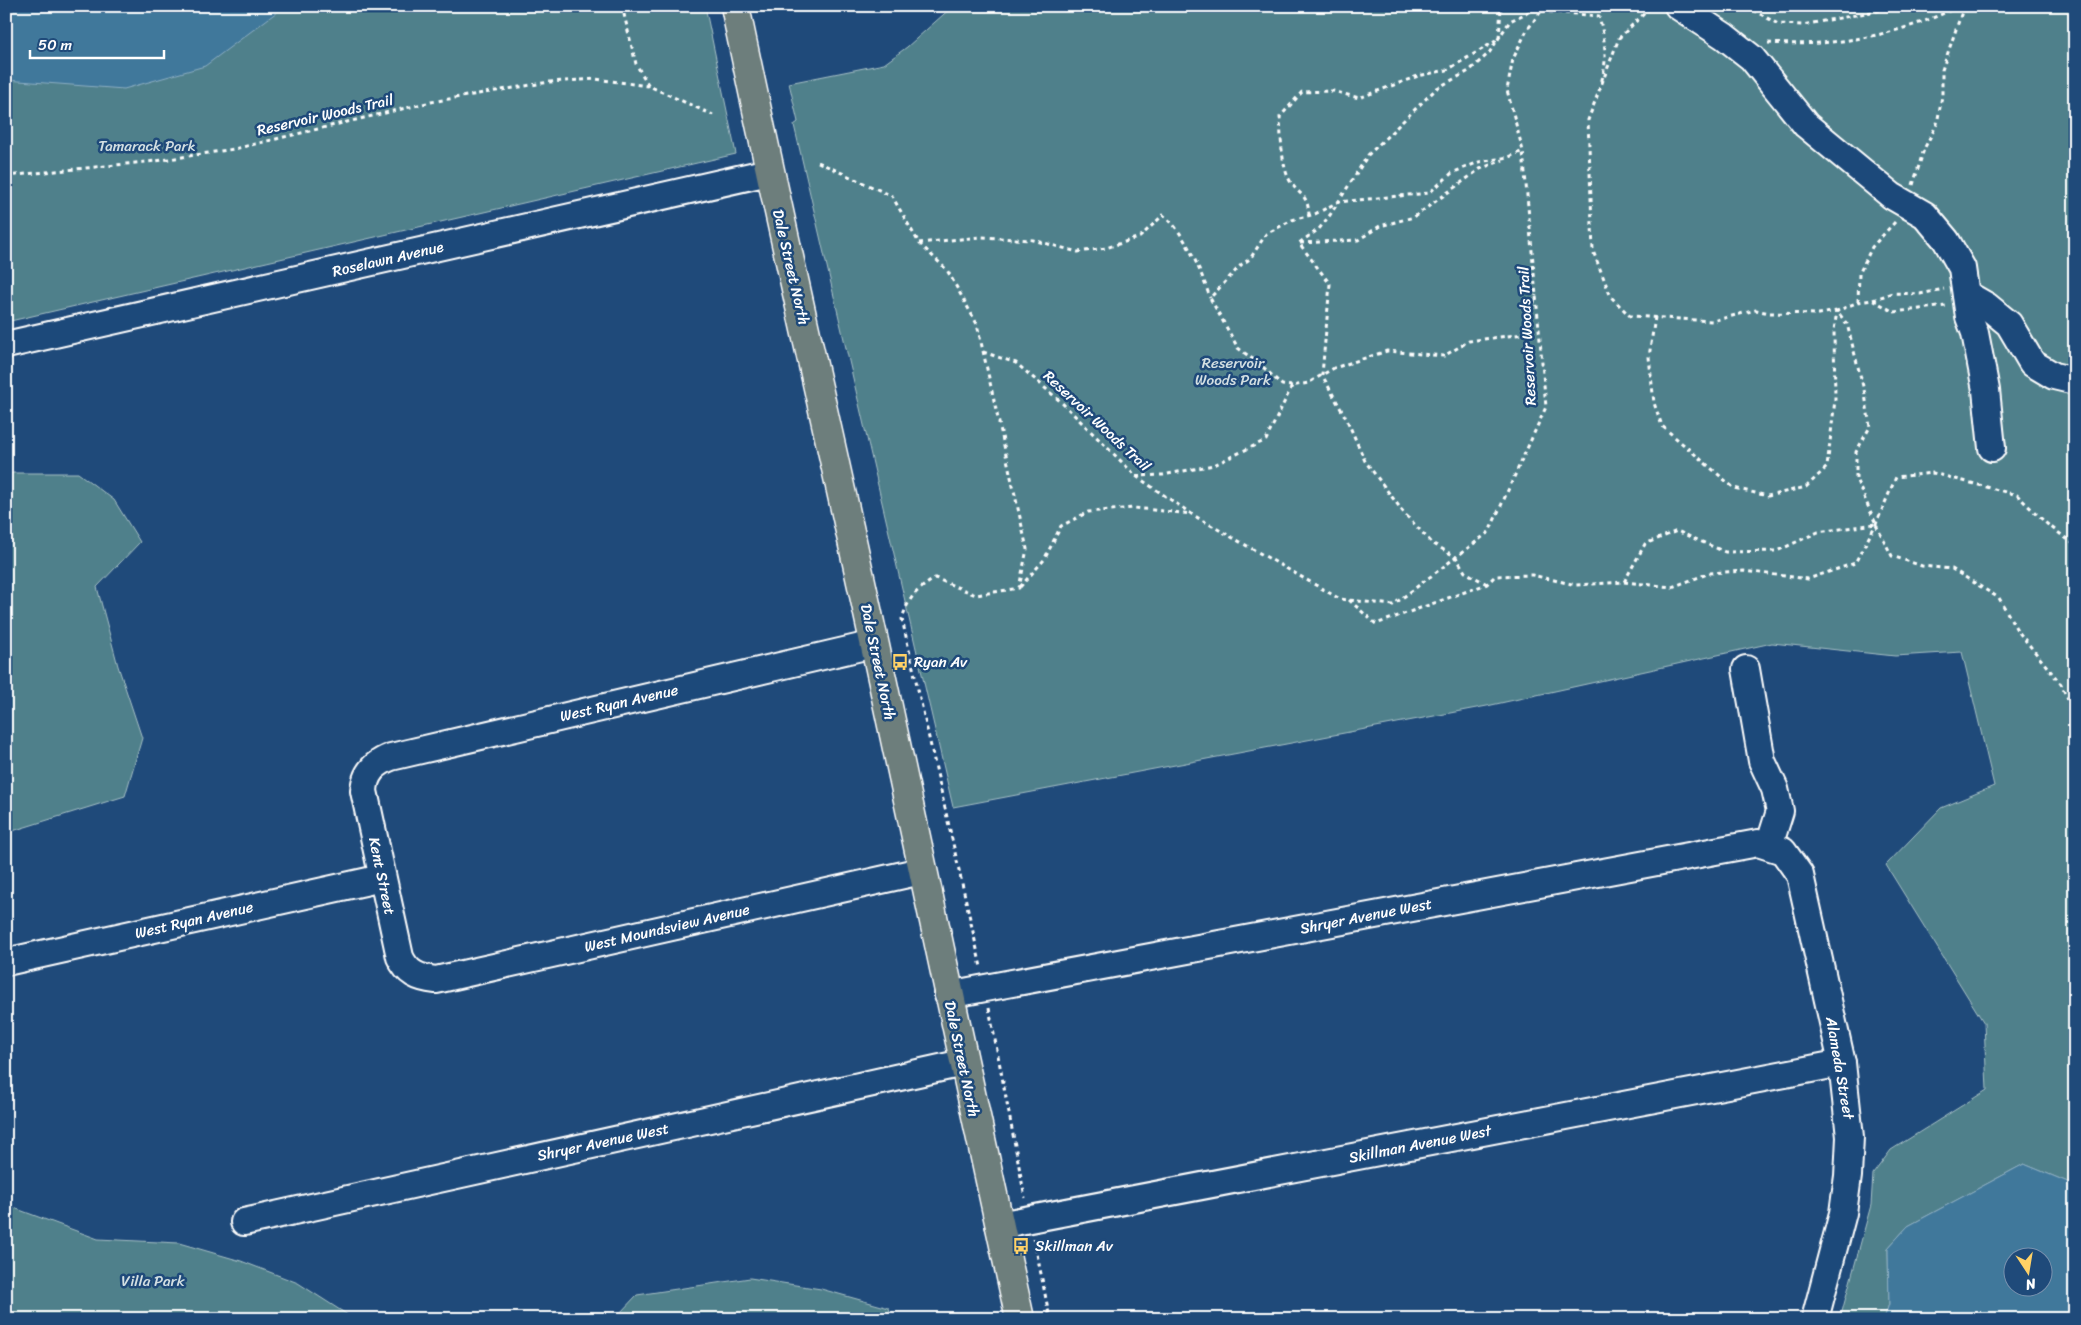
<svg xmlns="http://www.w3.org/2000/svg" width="2081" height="1325" font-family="Sriracha,sans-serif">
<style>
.green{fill:#4f808b;stroke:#a7c0c5}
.water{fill:#40789b;stroke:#8caec3;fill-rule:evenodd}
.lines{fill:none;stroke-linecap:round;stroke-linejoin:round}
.minor-casing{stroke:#fff;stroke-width:30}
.major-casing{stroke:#fff;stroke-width:31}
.path{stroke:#fff;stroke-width:3;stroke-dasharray:4 4;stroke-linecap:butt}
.minor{stroke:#1f4a7a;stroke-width:26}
.major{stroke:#6d7e7c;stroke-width:28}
.labels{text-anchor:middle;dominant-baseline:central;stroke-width:5;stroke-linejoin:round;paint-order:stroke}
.street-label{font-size:15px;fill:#fff;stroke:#1f4a7a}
.park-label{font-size:15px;fill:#d3dfe2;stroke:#1f4a7a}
.poi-label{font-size:15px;fill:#fff;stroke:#1f4a7a;text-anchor:start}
</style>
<rect width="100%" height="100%" fill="#1f4a7a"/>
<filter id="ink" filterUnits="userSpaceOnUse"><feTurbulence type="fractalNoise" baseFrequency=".02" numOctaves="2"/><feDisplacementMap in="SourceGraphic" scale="10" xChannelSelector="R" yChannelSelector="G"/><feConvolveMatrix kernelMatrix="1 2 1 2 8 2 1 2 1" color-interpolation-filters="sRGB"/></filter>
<g filter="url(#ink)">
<g class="green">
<polygon points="6,6 705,6 736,154 6,322"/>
<polygon points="953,6 2075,6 2075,1185 2024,1164 1908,1226 1888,1248 1889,1304 1884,1319 1840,1319 1871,1205 1873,1174 1891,1150 1987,1090 1984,1023 1886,865 1941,808 1994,786 1962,652 1895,656 1772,643 1487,706 953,807 794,125 798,122 789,83 884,64 907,47"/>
<polygon points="12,473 78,473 114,500 140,542 97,587 118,666 142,738 125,796 6,833 6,477"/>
<polygon points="6,1205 98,1239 179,1243 241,1261 298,1283 354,1319 6,1319"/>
<polygon points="750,1278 821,1289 889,1308 892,1319 617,1319 619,1314 637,1295"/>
</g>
<g class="water">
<polygon points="6,6 285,6 205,66 124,89 6,80"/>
<path d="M2024 1164 2075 1185V1319H1884L1889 1304 1888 1248 1908 1226ZM2014 1258H2044V1288H2014Z"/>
</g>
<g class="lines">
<g class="minor-casing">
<g id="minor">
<polyline points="1678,6 1724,36 1752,58 1806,125 1892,196 1925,215 1946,240 1962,268 1969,317 1975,333 1986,390 1992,448"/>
<polyline points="1966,294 1987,306 2009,324 2032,363 2054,376 2075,381"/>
<polyline points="6,345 769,172"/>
<path d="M874 644 391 757C375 763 365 773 364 791L400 957C407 973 418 978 436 980L921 871"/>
<polyline points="1746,669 1762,761 1775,789 1780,811 1769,846"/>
<polyline points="6,962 382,878"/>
<polyline points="948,995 1758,843 1783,851 1800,875 1842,1063 1850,1137 1848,1176 1843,1213 1815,1319"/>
<polyline points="244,1222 963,1063"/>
<polyline points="999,1225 1842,1063"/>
</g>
</g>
<g class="major-casing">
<path id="major" d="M735 6C779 220 829 432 875 646 923 870 971 1095 1020 1319"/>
</g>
<g class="path">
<polyline points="622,6 636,64 649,86"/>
<polyline points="1746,6 1778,24 1803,25 1903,6"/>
<path d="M1541 11 1599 16C1605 40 1608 60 1601 83"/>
<path d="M1768 43C1833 47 1900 36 1959 6"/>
<path d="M818 162 892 196 919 243 947 270 977 324 1027 549 1019 588 976 595 935 578C916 591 909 596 902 619L981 967"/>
<polyline points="6,176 156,161 234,149 431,102 549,82 595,79 649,86 713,115"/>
<polyline points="1913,185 1924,149 1937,124 1942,96 1942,70 1964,6"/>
<path d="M1309 216C1308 191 1298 197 1289 179 1281 164 1281 134 1280 117L1302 92 1333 91 1359 98 1418 76 1447 70 1499 39 1501 6"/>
<path d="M919 243 981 237 1033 240 1078 252 1106 248 1140 237 1163 215C1184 230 1202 273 1210 298"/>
<polyline points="1300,243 1358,240 1380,226 1414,217 1480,169 1503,160"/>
<polyline points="1873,300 1892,293 1920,294 1944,289"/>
<polyline points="1858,302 1859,274 1872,247 1895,222"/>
<polyline points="1655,317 1649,357 1654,403 1662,426 1734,488 1768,496 1806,487 1827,467 1835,400 1834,330 1837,311 1858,302 1873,300 1894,312 1946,306"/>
<polyline points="983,352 1016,363 1060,401 1136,476 1193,515 1340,599 1393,605 1489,532 1546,407 1523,151 1507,90 1513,59 1527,30 1545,6"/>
<polyline points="1292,386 1282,385 1262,366 1238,348 1210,298 1242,264 1250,259 1266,234 1292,220 1315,214 1338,202 1429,193 1452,173 1479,162 1509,157 1523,151"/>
<polyline points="1136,476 1163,475 1214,465 1266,440 1292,386 1308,383 1334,368 1387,351 1444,356 1469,341 1524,334 1536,295"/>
<polyline points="1876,525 1892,556 1922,566 1952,569 1999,598 2017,630 2061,684 2075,716"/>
<polyline points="1624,582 1672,587 1710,573 1744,571 1808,579 1855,563 1876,524 1896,477 1933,473 2017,495 2047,524 2075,545"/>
<polyline points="1487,584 1465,572 1456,557 1432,543 1404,513 1365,461 1347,420 1322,375 1330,284 1299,243 1319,229 1330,215 1368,155 1437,88 1469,71 1489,53 1510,21 1541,6"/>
<polyline points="1020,587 1044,560 1061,526 1088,512 1134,508 1192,514"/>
<polyline points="1349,600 1376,624 1487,584 1495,576 1532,575 1576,585 1624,582 1645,544 1677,531 1725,552 1777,551 1818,532 1876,524 1856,479 1856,452 1870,427 1865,394 1847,324 1837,311 1819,314 1769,313 1756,310 1712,321 1630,316 1611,297 1593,251 1588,120 1619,38 1652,6"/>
<polyline points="989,1008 1025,1198"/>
<polyline points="1034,1239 1050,1319"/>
</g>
<use href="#minor" class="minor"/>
<use href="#major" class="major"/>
</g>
</g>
<defs>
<g id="bus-bare" transform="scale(1.35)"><path d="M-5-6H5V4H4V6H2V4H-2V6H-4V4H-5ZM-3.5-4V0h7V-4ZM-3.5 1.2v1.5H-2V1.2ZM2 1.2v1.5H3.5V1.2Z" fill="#ffd166" stroke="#1f4a7a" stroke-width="2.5" paint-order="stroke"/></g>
</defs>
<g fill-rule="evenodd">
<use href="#bus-bare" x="900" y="662"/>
<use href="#bus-bare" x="1021" y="1246"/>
</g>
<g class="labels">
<g class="street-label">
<text transform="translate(325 115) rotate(-13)">Reservoir Woods Trail</text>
<text transform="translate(388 259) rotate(-13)">Roselawn Avenue</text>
<text transform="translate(791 267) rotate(77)">Dale Street North</text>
<text transform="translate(1527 336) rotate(-93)">Reservoir Woods Trail</text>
<text transform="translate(1097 421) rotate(43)">Reservoir Woods Trail</text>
<text transform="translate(878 662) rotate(78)">Dale Street North</text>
<text transform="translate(619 703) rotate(-13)">West Ryan Avenue</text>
<text transform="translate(382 876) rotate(78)">Kent Street</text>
<text transform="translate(1366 916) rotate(-11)">Shryer Avenue West</text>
<text transform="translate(194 920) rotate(-13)">West Ryan Avenue</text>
<text transform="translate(667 928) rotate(-13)">West Moundsview Avenue</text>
<text transform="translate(962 1059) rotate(78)">Dale Street North</text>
<text transform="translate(1840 1068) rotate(80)">Alameda Street</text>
<text transform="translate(603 1142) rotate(-12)">Shryer Avenue West</text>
<text transform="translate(1420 1144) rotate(-11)">Skillman Avenue West</text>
</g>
<g class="park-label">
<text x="147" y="146">Tamarack Park</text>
<text x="1233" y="363">Reservoir<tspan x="1233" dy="17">Woods Park</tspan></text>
<text x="153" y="1281">Villa Park</text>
</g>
<g class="poi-label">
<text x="914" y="662">Ryan Av</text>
<text x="1035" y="1246">Skillman Av</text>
</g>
</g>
<rect width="2081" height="1325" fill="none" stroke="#1f4a7a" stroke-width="25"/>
<rect x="12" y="12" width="2056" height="1300" fill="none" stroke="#fff" stroke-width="2" filter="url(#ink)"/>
<g transform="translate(2028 1272) rotate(168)"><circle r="24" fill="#1f4a7a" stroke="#7992af"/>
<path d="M0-4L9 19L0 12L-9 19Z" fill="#ffd166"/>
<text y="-8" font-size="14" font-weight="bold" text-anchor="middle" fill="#ffffff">N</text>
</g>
<path d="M30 50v8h134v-8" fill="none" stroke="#ffffff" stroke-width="2.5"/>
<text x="38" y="50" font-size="15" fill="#ffffff" stroke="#1f4a7a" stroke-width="4" paint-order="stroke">50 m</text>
</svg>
